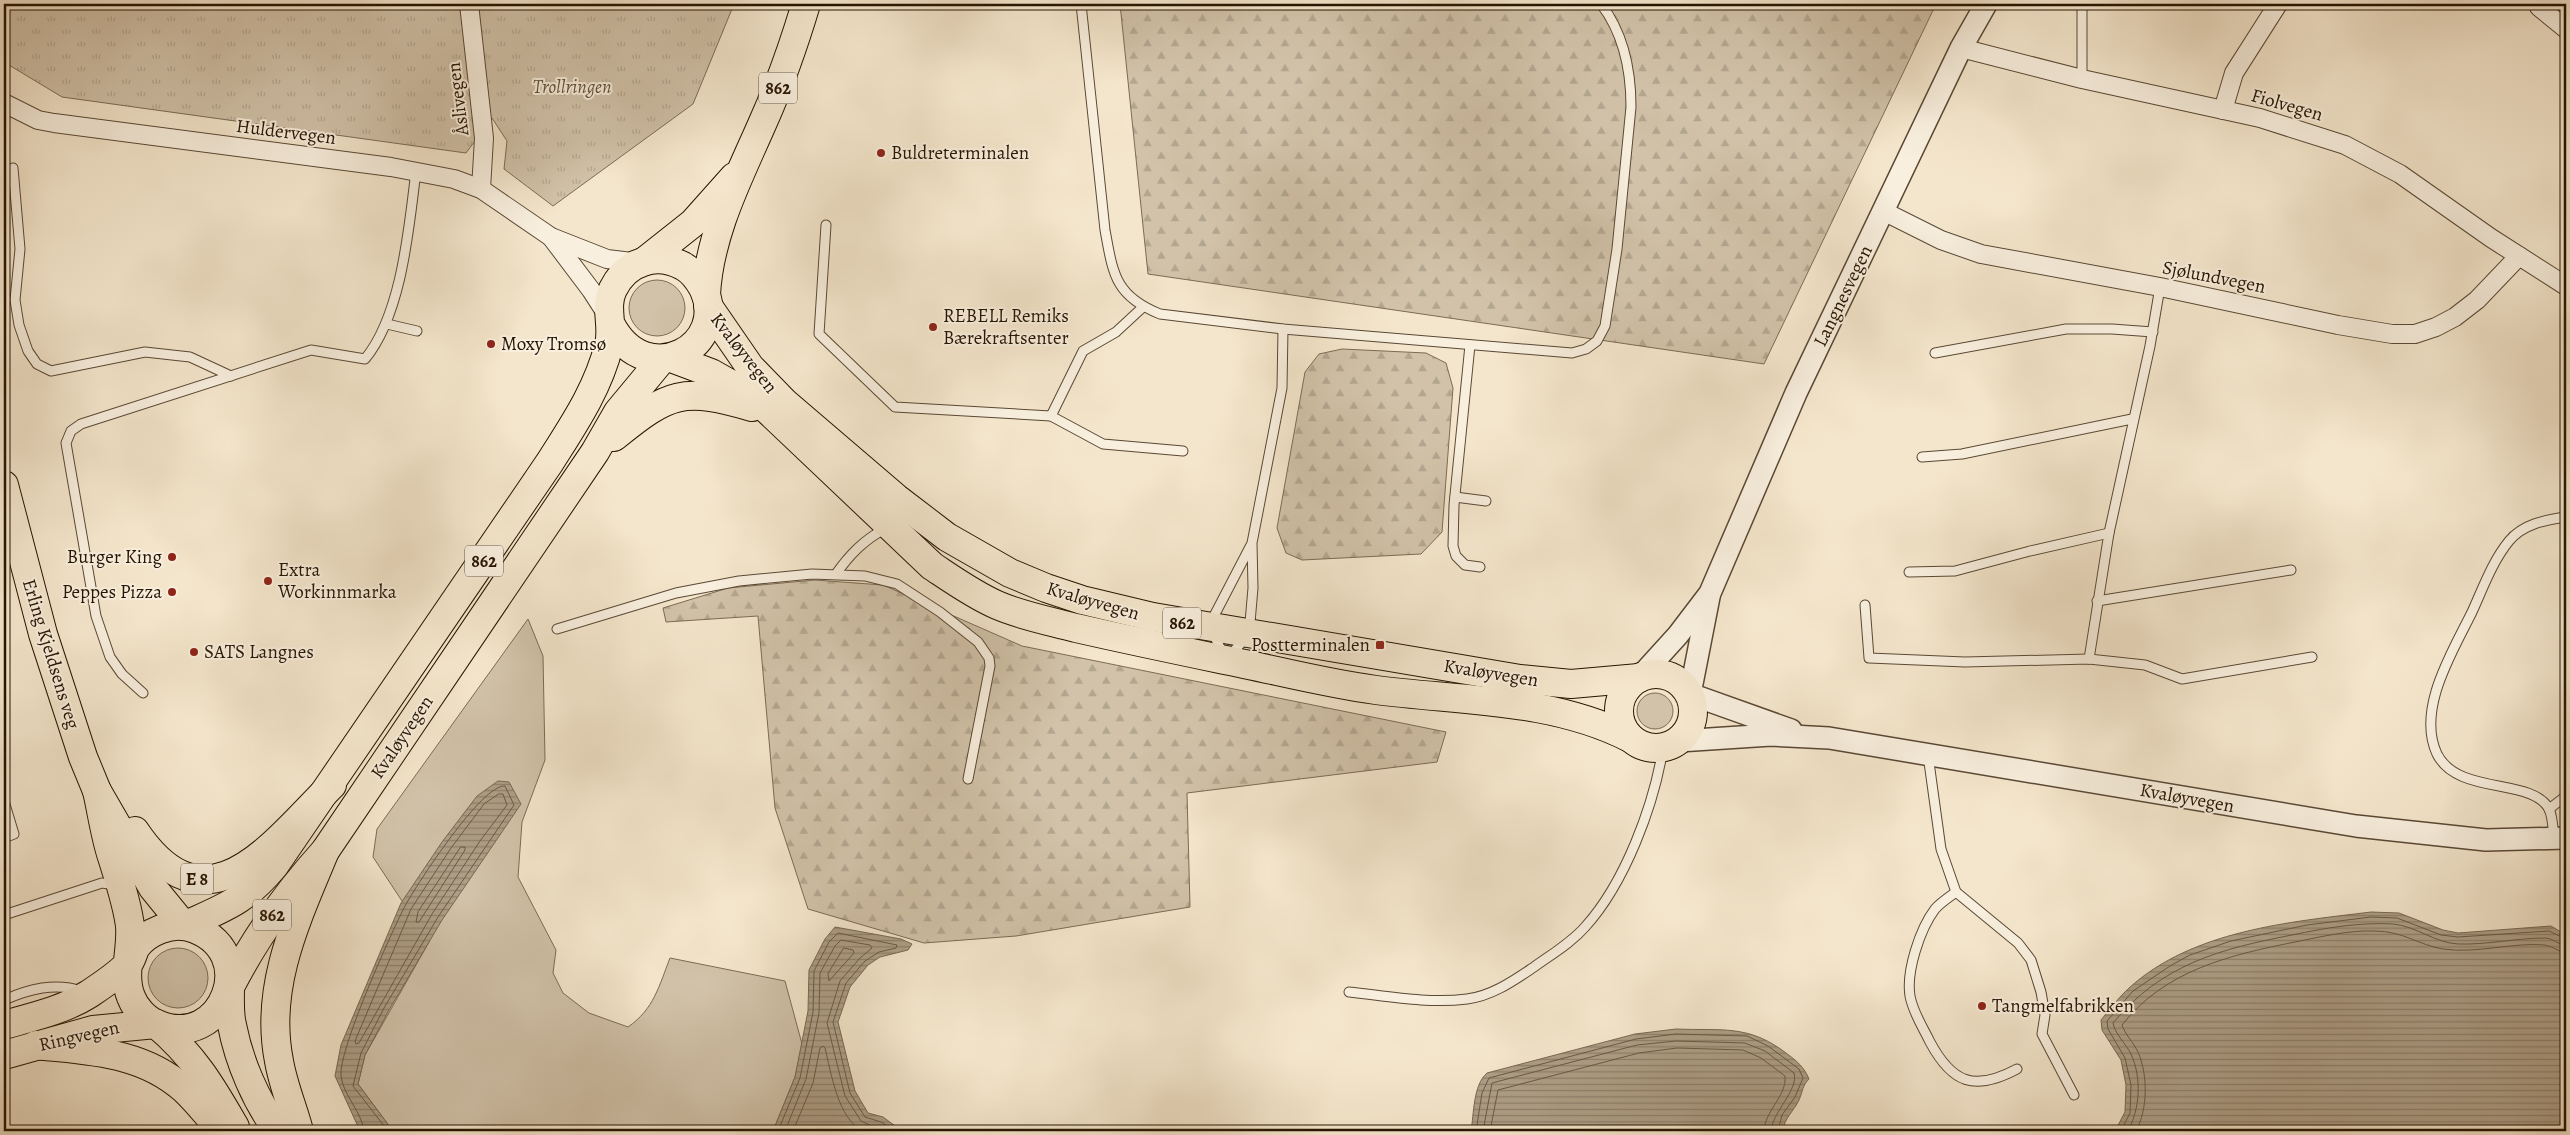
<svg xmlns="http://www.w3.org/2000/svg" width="2570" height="1135" font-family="Alegreya,serif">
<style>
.grass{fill:#d1c2a9;stroke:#7c6b55}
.forest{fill:url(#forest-firs);stroke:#7c6b55}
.park{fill:url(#park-tufts);stroke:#7c6b55}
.water{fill:url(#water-rules);stroke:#786751}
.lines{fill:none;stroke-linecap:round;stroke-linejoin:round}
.shore{stroke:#6a5a44;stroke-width:1}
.service-casing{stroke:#5a4834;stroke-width:11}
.minor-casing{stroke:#5a4834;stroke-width:20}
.tertiary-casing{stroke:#5a4834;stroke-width:24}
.primary-casing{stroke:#261401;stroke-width:30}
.trunk-casing{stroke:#261401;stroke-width:30}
.service{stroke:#f8efde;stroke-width:9}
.minor{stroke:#f8efde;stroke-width:18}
.tertiary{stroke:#f8efde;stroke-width:21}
.primary{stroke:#f4e6cc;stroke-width:28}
.trunk{stroke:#f4e6cc;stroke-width:28}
.poi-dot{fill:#8f2418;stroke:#f8efde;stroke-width:2}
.labels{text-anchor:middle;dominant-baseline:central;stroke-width:4;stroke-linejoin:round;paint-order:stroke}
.shield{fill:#f8efde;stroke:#655643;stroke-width:1}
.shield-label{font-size:18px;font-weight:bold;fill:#261401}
.park-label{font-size:19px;font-style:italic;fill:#62513c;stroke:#f8efde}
.street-label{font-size:19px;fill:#261401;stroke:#f8efde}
.poi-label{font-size:19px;fill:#261401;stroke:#f8efde;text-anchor:start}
</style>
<defs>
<pattern id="forest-firs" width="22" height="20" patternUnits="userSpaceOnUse" patternTransform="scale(1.25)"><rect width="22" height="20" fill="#d1c2a9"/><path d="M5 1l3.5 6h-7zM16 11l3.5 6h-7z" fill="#b3a690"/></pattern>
<pattern id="park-tufts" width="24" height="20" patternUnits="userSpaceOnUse" patternTransform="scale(1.25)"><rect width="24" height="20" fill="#d1c2a9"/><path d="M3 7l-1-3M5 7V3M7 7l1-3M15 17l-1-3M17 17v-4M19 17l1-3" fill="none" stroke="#b3a690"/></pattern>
<pattern id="water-rules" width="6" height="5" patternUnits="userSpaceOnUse" patternTransform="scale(1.25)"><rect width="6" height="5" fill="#ae9f87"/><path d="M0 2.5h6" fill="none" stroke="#8d806c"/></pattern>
</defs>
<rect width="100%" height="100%" fill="#f4e6cc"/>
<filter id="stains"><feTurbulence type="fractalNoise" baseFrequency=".004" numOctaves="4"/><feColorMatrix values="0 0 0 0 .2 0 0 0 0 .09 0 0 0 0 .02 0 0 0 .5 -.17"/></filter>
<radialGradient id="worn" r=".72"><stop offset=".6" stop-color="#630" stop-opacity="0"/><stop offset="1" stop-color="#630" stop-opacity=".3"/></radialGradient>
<g class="grass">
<circle cx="657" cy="308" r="28"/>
<path d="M528 619 543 656 545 760 522 822 518 877 556 950 553 973 563 993 589 1013 628 1027C654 1009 659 986 670 958L785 981 802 1044 795 1077 773 1131H393L358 1084 365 1055 429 942 373 857 377 829Z"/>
<circle cx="1655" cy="711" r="18"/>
<circle cx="178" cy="978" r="30"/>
</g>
<g class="forest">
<polygon points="1120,4 1936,4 1764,364 1148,274"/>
<polygon points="1342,349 1426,353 1446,363 1453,388 1442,532 1421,554 1302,560 1286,553 1277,528 1305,372 1319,354"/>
<polygon points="815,580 883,585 1022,646 1446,732 1437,762 1187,793 1190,907 1016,936 924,943 808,909 775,808 758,616 666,622 663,608 728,588"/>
</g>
<polygon class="park" points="4,4 734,4 693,104 553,206 504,169 507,141 492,118 466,153 62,97 4,62"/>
<g class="water">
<polygon points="498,781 509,782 521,804 442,920 389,1010 365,1055 358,1084 393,1131 360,1131 335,1076 341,1045 401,903 442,842 477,796"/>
<path d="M2371 912 2399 913 2443 930 2458 933 2551 926 2566 935V1131H2115L2125 1112 2126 1085 2121 1060 2102 1030 2101 1020C2110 1009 2119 997 2129 988 2193 930 2290 922 2371 912Z"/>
<polygon points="835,927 901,939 912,944 908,950 880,957 868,965 850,987 838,1022 855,1091 868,1113 883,1117 902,1131 773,1131 795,1077 808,1011 809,970 825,939"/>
<path d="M1676 1029C1722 1031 1748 1024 1786 1053 1797 1061 1804 1067 1809 1079 1802 1086 1803 1091 1799 1100 1794 1111 1784 1118 1783 1131H1471C1474 1114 1473 1085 1487 1073L1635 1034Z"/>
</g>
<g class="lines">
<g class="shore">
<polygon points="499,794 503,794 507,805 480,841 432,914 359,1043 356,1044 355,1041 411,909 451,848 484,804"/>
<polygon points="461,847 465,847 465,850 419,922 416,922 418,912"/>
<polygon points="844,948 853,950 854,953 829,981 828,974"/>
<path d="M364 1131C362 1112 343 1095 341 1076 338 1051 391 933 405 906 417 884 482 784 505 786L514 805 438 917 384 1008 361 1053 353 1086 388 1131"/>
<polyline points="778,1131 800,1078 813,1012 814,971 829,942 838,933 897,945 896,948 879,952 865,961 846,983 833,1022 850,1093 865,1117 881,1122 895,1131"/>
<polyline points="785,1131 806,1079 819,1013 820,973 835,946 841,940 870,945 872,948 860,958 840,981 827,1023 845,1096 861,1121 883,1131"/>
<path d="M793 1131 813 1083 820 1048 823 1046 825 1048C831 1072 838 1120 863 1131"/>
<polyline points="1476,1131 1482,1093 1489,1078 1636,1039 1676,1034 1747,1036 1768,1046 1799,1069 1803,1078 1795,1097 1782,1115 1778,1131"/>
<path d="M1483 1131 1492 1083 1637 1045 1676 1041 1745 1043 1765 1051 1794 1073C1799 1090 1772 1112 1771 1131"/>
<path d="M1490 1131 1498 1090 1639 1053 1677 1048 1743 1050 1761 1058 1785 1076C1787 1096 1765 1110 1764 1131"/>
<polyline points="2121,1131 2130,1113 2131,1085 2125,1058 2108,1029 2107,1021 2133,991 2170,966 2190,955 2231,941 2307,925 2371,917 2397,918 2441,935 2458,937 2549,931 2566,939"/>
<path d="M2128 1131C2140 1109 2142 1078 2131 1054 2126 1044 2115 1034 2113 1023 2162 964 2220 949 2292 935 2325 928 2360 922 2393 924 2416 926 2435 943 2458 944 2487 945 2516 938 2545 938 2553 938 2558 945 2566 945"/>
<path d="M2136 1131C2148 1109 2148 1075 2138 1052 2133 1042 2125 1034 2122 1025 2165 970 2230 955 2295 942 2320 937 2349 930 2374 931 2404 931 2418 945 2443 949 2477 954 2513 942 2545 945 2553 946 2558 952 2566 953"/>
</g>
<g class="service-casing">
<g id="service">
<path d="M1081 4 1105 230C1113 274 1115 296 1160 314L1283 329 1572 353 1586 349 1597 341 1605 326 1617 249 1631 107C1631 69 1624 34 1601 4"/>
<polyline points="2082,4 2082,79"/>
<polyline points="13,168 20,249 15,300 19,325 28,351 37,364 51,371 145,352 190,357 231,376"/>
<polyline points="826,225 819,334 895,407 1051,416 1083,351 1116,332 1143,307"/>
<polyline points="387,324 417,331"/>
<polyline points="1470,345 1454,505 1453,546 1456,556 1465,565 1480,567"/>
<polyline points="1935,353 2066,329 2112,329 2153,332"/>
<polyline points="1051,416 1103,444 1183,451"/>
<polyline points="1922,457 1962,454 2132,419"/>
<polyline points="1455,497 1486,501"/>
<polyline points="1252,543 1214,616 1211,629 1226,660 1249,634 1253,588 1252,543 1282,388 1283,329"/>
<polyline points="1909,572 1955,571 2030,551 2109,533"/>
<path d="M836 574C850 554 864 540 886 528"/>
<polyline points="2097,601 2291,570"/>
<polyline points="1865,605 1869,658 1965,662 2089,659 2145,665 2182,679 2312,657"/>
<polyline points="557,629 676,593 739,581 812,574 865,576 897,584 940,612 978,642 989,658 990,666 968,779"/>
<polyline points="2089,659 2109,533 2150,346 2160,287"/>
<path d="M143 693 122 674 110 657 96 616 66 443 71 431 81 424 311 350 365 359C402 314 409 227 416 171"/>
<polyline points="1928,755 1941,849 1956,892 2018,943 2031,960 2041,992 2045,1015 2042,1034 2074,1095"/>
<polyline points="4,801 14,834 4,838"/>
<polyline points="2549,809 2566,796"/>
<path d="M2554 839C2553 830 2553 817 2549 809 2532 777 2458 796 2437 754 2416 709 2453 651 2472 612 2483 588 2492 562 2509 541 2523 524 2545 520 2566 517"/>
<path d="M1956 892C1949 897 1940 903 1935 909 1920 929 1906 971 1910 996 1913 1013 1923 1027 1930 1042 1952 1083 1974 1092 2017 1069"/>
<polyline points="4,915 102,883 115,885"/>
<path d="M1349 992C1387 996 1428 1004 1467 999 1492 996 1513 981 1534 967 1552 954 1571 943 1585 927 1625 883 1654 805 1663 748"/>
<path d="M4 1000C29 989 55 982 82 991"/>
</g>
</g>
<g class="minor-casing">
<g id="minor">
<polyline points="469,4 484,138 481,189"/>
<polyline points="2539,7 2566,29"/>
<polyline points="1961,48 2082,79 2260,118 2345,145 2400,174 2491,238 2566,286"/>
<polyline points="4,103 38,120 54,123 391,167 454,179 481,189 551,237 607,259 640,263"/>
<polyline points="2223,110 2234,73 2278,4"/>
<polyline points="1883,211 1941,240 1981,254 2160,287 2338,325 2392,334 2415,334 2436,327 2455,317 2477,300 2519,256"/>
<polyline points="551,237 591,290 609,318"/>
</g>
</g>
<g class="tertiary-casing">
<g id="tertiary">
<polyline points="1709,597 1690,694 1791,730"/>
<polyline points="1639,678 1678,635 1710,593 1796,393 1961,48 1986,4"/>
<polyline points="1679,741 1771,735 1829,738 2356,826 2486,840 2566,838"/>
</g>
</g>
<g class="primary-casing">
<g id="primary">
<polyline points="645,261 693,223 734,177"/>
<path d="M706 295C709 234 739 177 763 122 780 84 794 44 806 4"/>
<polyline points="708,306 750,367 785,403 896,498 947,537 1010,573 1046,588 1082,600 1153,617 1520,679 1571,684 1639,678"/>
<path d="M671 358 711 373 755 398 932 566C953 580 974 595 997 605 1022 616 1050 621 1076 628 1124 639 1172 649 1220 659 1272 669 1323 683 1376 690 1460 701 1552 698 1630 738"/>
<path d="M614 437C669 392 683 387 752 407"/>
<circle cx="1656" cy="711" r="37"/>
<path d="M184 926C225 907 244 902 274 866L550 462C574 424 598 389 609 345 614 326 604 307 613 289 619 277 629 266 643 262 656 257 671 260 683 266 692 271 698 279 703 288 731 345 647 393 611 325"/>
<path d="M230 987C256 936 287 893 325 851L595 452 618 412 662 359"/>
</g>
</g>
<g class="trunk-casing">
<g id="trunk">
<polyline points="4,485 43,634 83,757 97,791 153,888 184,926"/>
<path d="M135 831C207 938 273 843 332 785"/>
<path d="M230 987C230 999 229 1013 232 1025 239 1062 256 1101 278 1131"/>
<path d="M156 1024C193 1055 211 1085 235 1127"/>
<path d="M4 1025C32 1017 64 1010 89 994 101 986 118 975 128 964 132 960 133 952 136 947 147 932 171 922 189 927 264 949 223 1053 157 1024 146 1020 135 1008 131 997 122 975 132 950 130 926 127 902 119 880 112 857 105 836 102 813 97 791"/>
<path d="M36 1045C89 1051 141 1051 184 1089 198 1102 209 1117 222 1131"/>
<polyline points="4,1055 93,1030 156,1024"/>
<path d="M299 1131C293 1108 283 1085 279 1061 264 986 297 919 325 851"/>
</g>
</g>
<use href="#service" class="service"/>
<use href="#minor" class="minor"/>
<use href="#tertiary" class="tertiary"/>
<use href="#primary" class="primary"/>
<use href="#trunk" class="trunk"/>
</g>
<g class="poi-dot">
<circle cx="881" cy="153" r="5"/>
<circle cx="933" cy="327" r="5"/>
<circle cx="491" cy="344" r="5"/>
<circle cx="172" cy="557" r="5"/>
<circle cx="268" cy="581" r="5"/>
<circle cx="172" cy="592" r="5"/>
<rect x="1375" y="640" width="10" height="10" rx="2.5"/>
<circle cx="194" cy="652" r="5"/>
<circle cx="1982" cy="1006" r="5"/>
</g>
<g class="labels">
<g class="shield">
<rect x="759" y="72.5" width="38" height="31" rx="4"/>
<rect x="465" y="545.5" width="38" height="31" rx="4"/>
<rect x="1163" y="607.5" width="38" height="31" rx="4"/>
<rect x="181" y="863.5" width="32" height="31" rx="4"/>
<rect x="253" y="899.5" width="38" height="31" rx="4"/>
</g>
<g class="shield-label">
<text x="778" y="88">862</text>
<text x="484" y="561">862</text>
<text x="1182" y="623">862</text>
<text x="197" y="879">E 8</text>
<text x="272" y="915">862</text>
</g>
<g class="park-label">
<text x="572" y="87">Trollringen</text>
</g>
<g class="street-label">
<text transform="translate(458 99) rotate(-97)">Åslivegen</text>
<text transform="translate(2287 105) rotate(16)">Fiolvegen</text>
<text transform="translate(286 132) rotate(7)">Huldervegen</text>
<text transform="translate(2214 277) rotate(11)">Sjølundvegen</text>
<text transform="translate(1843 296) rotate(-64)">Langnesvegen</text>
<text transform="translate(744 353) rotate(52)">Kvaløyvegen</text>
<text transform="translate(1093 601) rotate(16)">Kvaløyvegen</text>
<text transform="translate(51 654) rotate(73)">Erling Kjeldsens veg</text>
<text transform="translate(1491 673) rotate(9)">Kvaløyvegen</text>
<text transform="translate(402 737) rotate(-56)">Kvaløyvegen</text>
<text transform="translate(2187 798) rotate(10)">Kvaløyvegen</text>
<text transform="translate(79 1036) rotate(-13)">Ringvegen</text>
</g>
<g class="poi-label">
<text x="891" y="153">Buldreterminalen</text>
<text x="943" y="316">REBELL Remiks<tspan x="943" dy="22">Bærekraftsenter</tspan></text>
<text x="501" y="344">Moxy Tromsø</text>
<text x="162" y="557" text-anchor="end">Burger King</text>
<text x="278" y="570">Extra<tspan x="278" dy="22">Workinnmarka</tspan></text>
<text x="162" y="592" text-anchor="end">Peppes Pizza</text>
<text x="1370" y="645" text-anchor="end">Postterminalen</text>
<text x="204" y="652">SATS Langnes</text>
<text x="1992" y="1006">Tangmelfabrikken</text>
</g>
</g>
<rect width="2570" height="1135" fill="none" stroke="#f4e6cc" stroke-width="20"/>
<rect x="5" y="5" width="2560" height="1125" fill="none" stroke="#261401" stroke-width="2.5"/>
<rect x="10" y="10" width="2550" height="1115" fill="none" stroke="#261401"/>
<rect width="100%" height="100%" filter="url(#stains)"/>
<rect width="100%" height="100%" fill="url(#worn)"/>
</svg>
